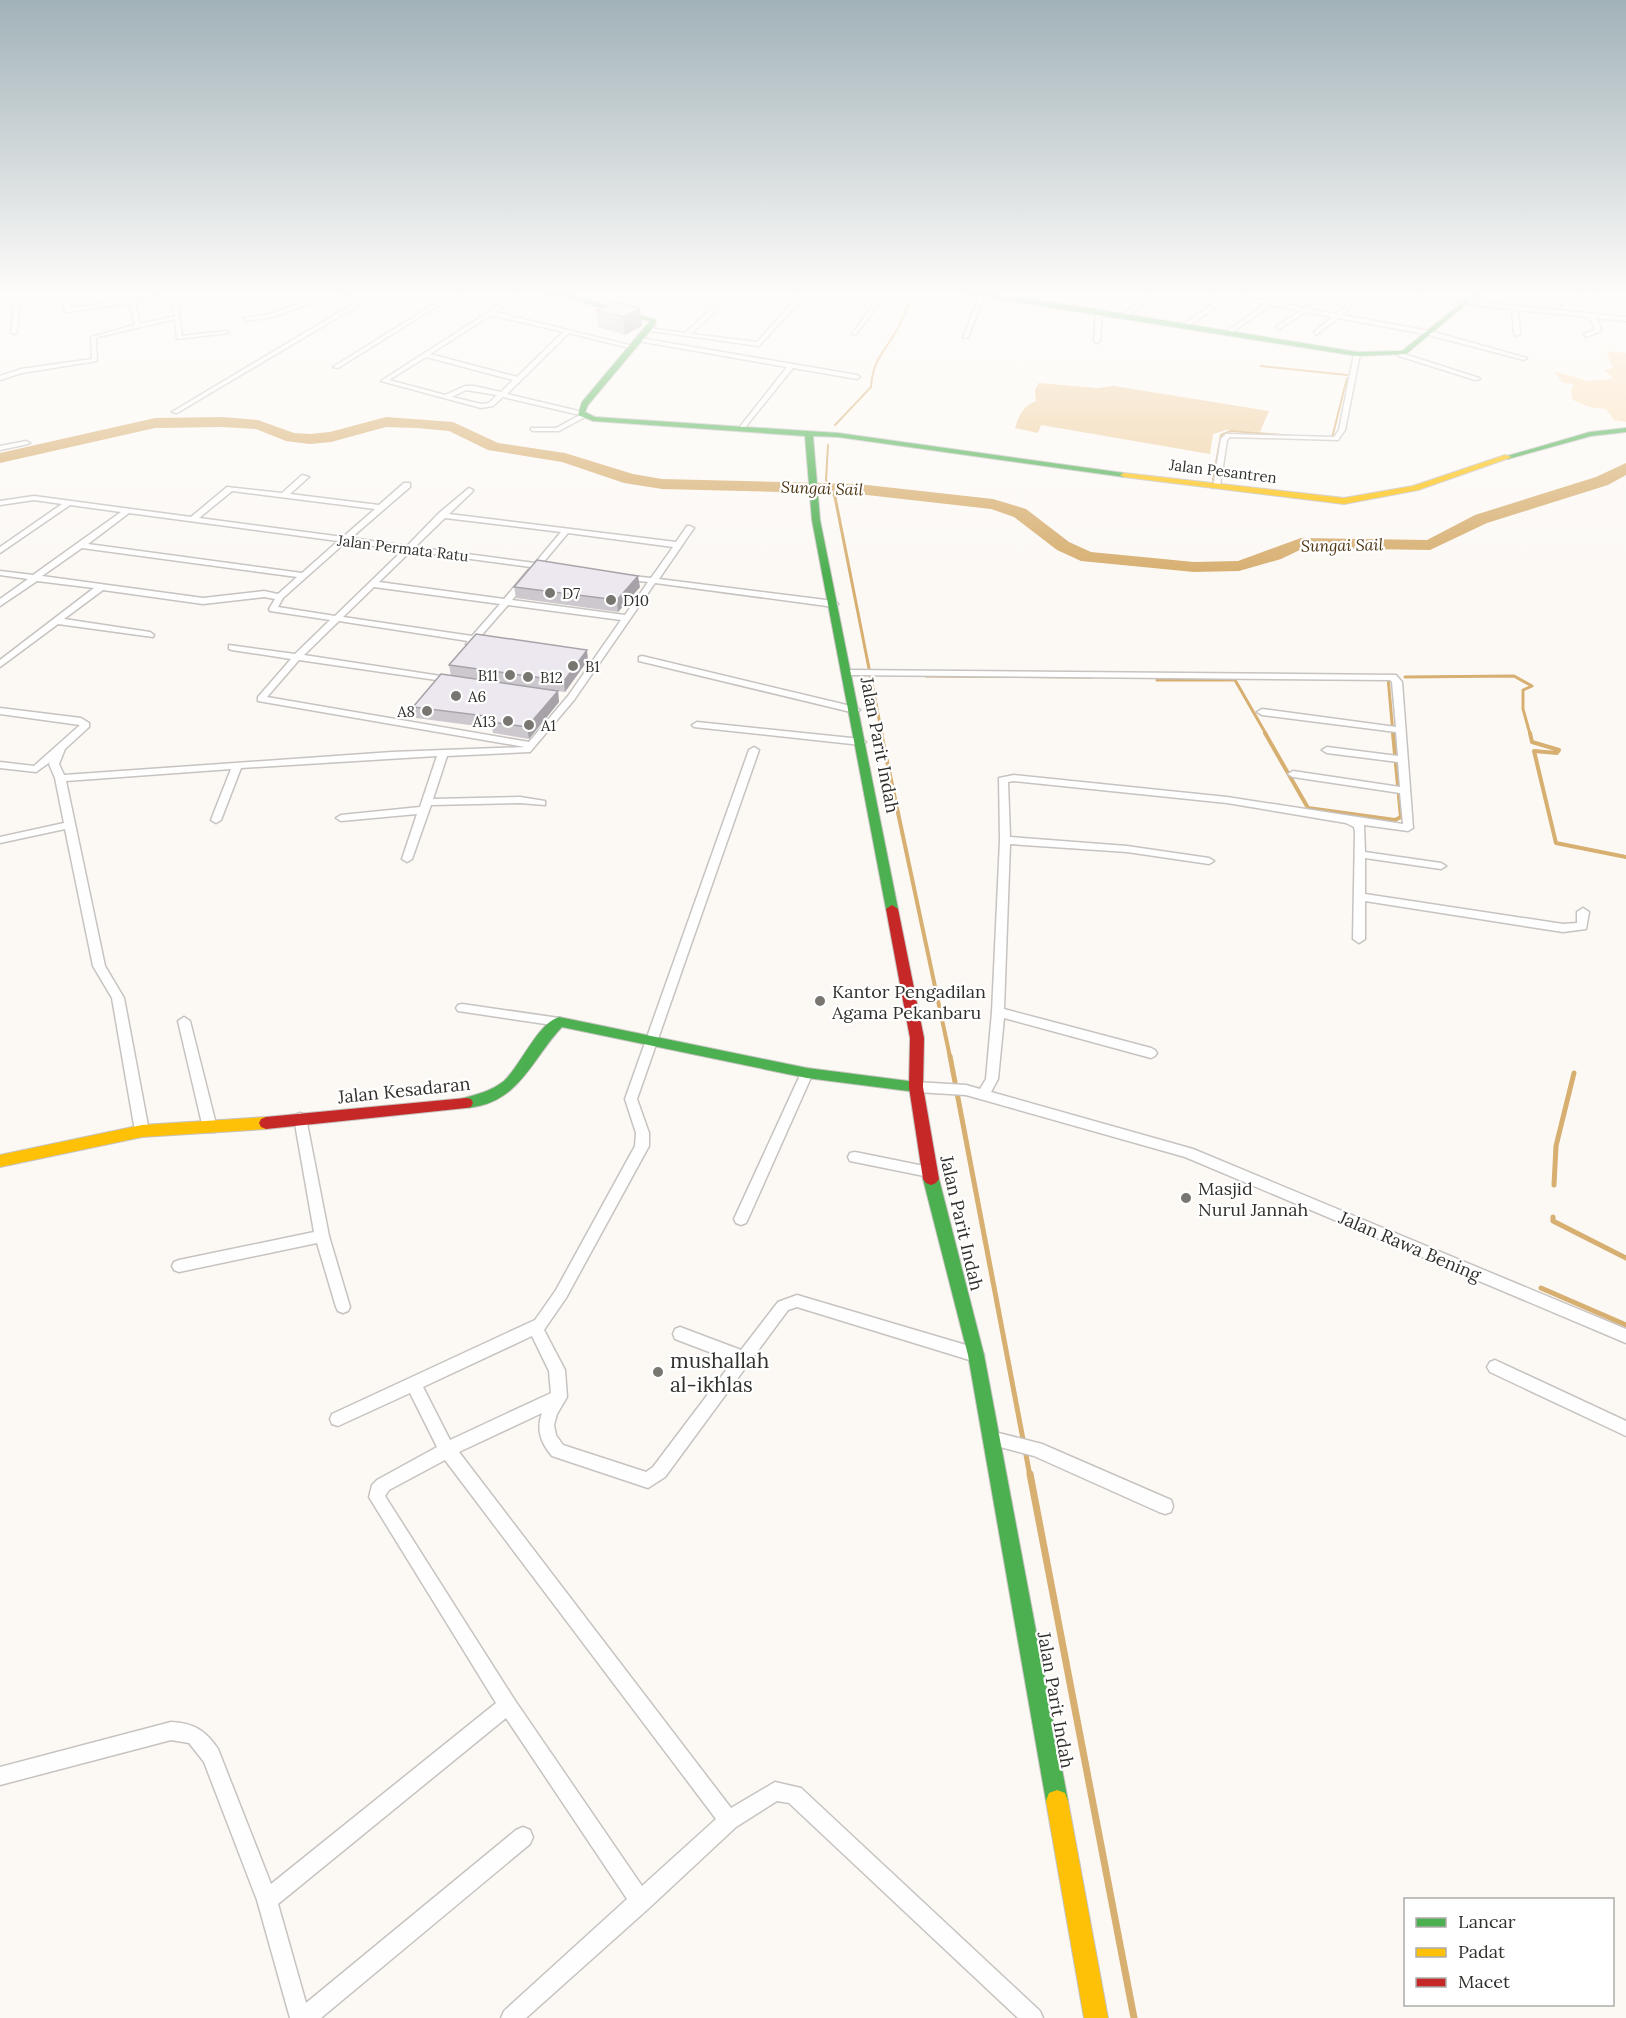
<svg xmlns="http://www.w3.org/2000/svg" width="1626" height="2018" font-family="Lora,serif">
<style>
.green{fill:#fbdfb9}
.forest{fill:#efce9e}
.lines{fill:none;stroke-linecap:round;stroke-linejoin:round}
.stream-far4{stroke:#d7af71;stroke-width:2}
.stream-far3{stroke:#d7af71;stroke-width:3}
.stream-far2{stroke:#d7af71;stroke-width:4}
.stream-far1{stroke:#d7af71;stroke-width:5}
.stream{stroke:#d7af71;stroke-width:7}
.river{fill:#d7af71;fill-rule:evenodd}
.street-casing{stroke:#c6c3c0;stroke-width:3}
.fast-casing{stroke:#c6c3c0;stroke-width:2}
.slow-casing{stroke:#c6c3c0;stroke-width:2}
.jam-casing{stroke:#c6c3c0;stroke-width:2}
.street{fill:#fffefe;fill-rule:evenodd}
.fast{fill:#4caf50;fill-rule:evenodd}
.slow{fill:#ffc107;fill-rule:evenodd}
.jam{fill:#c62828;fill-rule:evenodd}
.wall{fill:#ccc8ce}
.shaded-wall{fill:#a6a2a8}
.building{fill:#ede8f0;stroke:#a6a2a8;stroke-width:1.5}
.poi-dot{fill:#797672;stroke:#fff;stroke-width:2}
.labels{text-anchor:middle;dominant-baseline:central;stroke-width:4.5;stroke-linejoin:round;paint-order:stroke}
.far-street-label{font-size:15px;fill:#32302c;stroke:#fff}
.far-poi-label{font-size:15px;fill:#32302c;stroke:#fff;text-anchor:start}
.far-water-label{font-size:16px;font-style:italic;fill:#4d3511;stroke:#fff}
.street-label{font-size:18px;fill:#32302c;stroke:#fff}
.poi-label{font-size:18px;fill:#32302c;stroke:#fff;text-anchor:start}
.near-poi-label{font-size:21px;fill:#32302c;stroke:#fff;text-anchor:start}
</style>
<rect width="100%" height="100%" fill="#fcf9f5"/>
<polygon class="green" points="1606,351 1626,353 1626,422 1614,420 1606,409 1589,407 1573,400 1571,391 1574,384 1563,383 1554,371 1588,381 1610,379 1613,378 1604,370 1613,368"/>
<path class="forest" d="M1039 383 1097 388 1114 386 1269 411 1260 432 1226 430 1213 434 1210 454 1041 425 1038 433 1015 428C1019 415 1023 406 1036 401L1035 390Z"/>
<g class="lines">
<g class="stream-far4">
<polyline points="1406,293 1421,295"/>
<polyline points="1483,293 1476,302 1492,304"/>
<polyline points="1418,299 1421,295 1462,303"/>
<polyline points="1557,311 1571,295 1592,297 1595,293"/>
<polyline points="1261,366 1347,375"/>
<path d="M835 425 871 387C873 358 885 352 898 328 904 317 908 304 913 293"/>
<polyline points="1329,438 1332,438 1347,378"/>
<polyline points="828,445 826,480 829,485"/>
<polyline points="1213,480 1221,435 1231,431 1294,436"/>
</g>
<g class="stream-far3">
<polyline points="828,484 835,497 882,734"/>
<polyline points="926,676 1092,677"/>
<polyline points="1388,677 1393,734"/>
<polyline points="1405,677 1514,676 1532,686 1523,690 1523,709 1530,734"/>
<polyline points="1157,680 1235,680 1266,734"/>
</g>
<g class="stream-far2">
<polyline points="881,733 950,1057"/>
<polyline points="1265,733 1308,808 1395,820 1401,817 1393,733"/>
<polyline points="1530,733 1532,742 1559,750 1557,753 1534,751 1556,843 1626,857"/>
</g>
<g class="stream-far1">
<polyline points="950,1056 1030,1476"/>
<polyline points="1554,1185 1556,1146 1574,1073"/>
<polyline points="1553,1217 1553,1221 1626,1258"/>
<polyline points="1541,1288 1626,1325"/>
</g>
<polyline class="stream" points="1030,1474 1134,2018"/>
<polygon class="river" points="222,417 258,420 294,433 310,434 330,432 386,417 453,422 498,443 565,453 633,474 662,479 858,484 993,499 1026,509 1069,542 1091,552 1194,562 1238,561 1301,538 1427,540 1475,515 1596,477 1626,463 1626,475 1608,485 1487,523 1430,550 1304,548 1281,559 1239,571 1194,572 1081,561 1057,550 1014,517 991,509 858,494 662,489 624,483 562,462 488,450 449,431 417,428 386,427 331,442 310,444 286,441 256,429 222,427 155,428 0,463 0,453 155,418"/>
<g class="street-casing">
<g id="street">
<polygon points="11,293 17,293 19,310 17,332 14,334 11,332 13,310"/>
<path d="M61 293H67L70 308 173 293H187L177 296 182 336 226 331 229 333 177 339 175 319 98 337 96 339 97 361 22 373 0 380V376L21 369 92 359 91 337 135 325 130 303 67 312 64 310ZM171 297 175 316 140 324 135 302Z"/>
<polygon points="373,293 379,293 177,413 172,412 358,301 324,298 274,317 246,321 244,318 271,314 323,294 363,298"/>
<polygon points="452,293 458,293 338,368 333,367"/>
<path d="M518 293H524L495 312 637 347 634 349 569 333 507 394 583 412 585 417 559 431H533L531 430V428H556L580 415 503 397 493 406 481 408 381 381ZM491 315 563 332 517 377 430 354ZM426 357 513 380 501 392 474 386H465L445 395 389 380ZM466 390 497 395 489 403 481 404 452 397Z"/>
<polygon points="673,293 679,293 673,297 669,297 669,295"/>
<polygon points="728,293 734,293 691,334 757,342 801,293 807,293 759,346 645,330 648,328 685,333"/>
<polygon points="881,293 887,293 856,334 852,334"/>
<polygon points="1212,293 1230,293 1269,301 1281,293 1287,293 1275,302 1304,308 1308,306 1310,309 1336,314 1350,303 1352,306 1342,315 1430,331 1527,358 1524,360 1425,334 1338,318 1316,335 1314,332 1332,317 1306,312 1279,329 1277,326 1300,311 1271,305 1228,335 1226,332 1265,304 1230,298 1187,327 1183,327 1183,325 1224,296"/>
<polygon points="980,294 985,295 968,337 963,338"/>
<polygon points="1151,294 1156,295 1126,317 1122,317 1122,315"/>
<polygon points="1467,301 1626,317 1626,321 1595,318 1598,321 1601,331 1586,337 1584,334 1595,330 1592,322 1587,317 1518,310 1520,334 1517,336 1514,334 1512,309 1465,304"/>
<polygon points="1099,310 1102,312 1100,341 1097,343 1094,341 1096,312"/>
<polygon points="640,338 857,375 860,377 857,379 793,368 743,430 739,430 739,428 787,367 638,341"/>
<polygon points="1357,352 1360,354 1345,430 1338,440 1230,437 1227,440 1220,486 1213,488 1221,439 1226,434 1334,437 1339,430 1354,354"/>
<polygon points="1401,353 1479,378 1480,379 1475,380 1399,356 1398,355"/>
<polygon points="26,441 30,443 28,444 0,450 0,446"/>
<path d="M302 475 309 477 290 494 379 505 404 483H410V487L351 538 407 546 439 513 469 488 473 490 472 492 449 514 676 542 687 526H690L694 528 659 579 834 601 838 604 834 607 655 583 574 700 530 752 447 756 433 799 520 797 545 801V805L520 803 431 805 412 859 407 862 402 859 417 814 341 821 336 818 341 815 420 807 437 756 241 768 221 820 216 823 211 820 231 769 66 781 105 966 124 998 149 1131 147 1135H137L135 1131 112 998 93 966 65 829 0 843V837L64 823 55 778 49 764 50 762 36 772 0 768V762L34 766 80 725 0 714V708L81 718 89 723V727L65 749 59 764 64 775 392 752 525 747 258 701V697L291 659 232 650 229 649V645L295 654 330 620 270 611 269 609 275 599 264 597 203 604 103 590 64 619 150 632 154 635 153 637 58 624 0 667V660L94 588 37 581 0 606V599L28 579 0 575V571L33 575 121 512 70 505 0 553V547L62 504 34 500 0 505V501L34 496 191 517 227 487 282 493ZM232 491 375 509 343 537 199 518ZM129 513 338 541 302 573 88 544ZM445 518 561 532 535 563 415 547ZM568 533 673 547 651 578 622 575V579L648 582 625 615 512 600 539 568 551 569V565L542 564ZM346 542 403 550 335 616 278 607 283 598ZM82 548 297 577 278 594 264 591 203 598 42 576ZM411 551 531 567 504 599 379 582ZM374 587 500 604 472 636 343 617ZM508 605 621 620 568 696 529 742 267 697 299 660 457 683 459 681 454 678 304 655 339 621 468 641 466 644 470 647 476 642 490 643V639L480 637Z"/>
<polygon points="642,656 855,707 860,710 855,713 639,661 639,657"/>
<polygon points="848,670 1396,675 1402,682 1413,828 1408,831 1364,825 1365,852 1441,863 1446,866 1441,869 1365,858 1365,894 1563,924 1577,923 1577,912 1583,908 1589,912 1586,929 1563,932 1365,901 1365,939 1359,943 1353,939 1355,832 1354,827 1346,823 1227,803 1014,781 1008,782 1010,837 1127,846 1209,858 1214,861 1209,864 1127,852 1010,844 1004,1009 1151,1048 1155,1050 1157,1053 1155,1056 1151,1058 1004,1018 998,1079 991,1092 1193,1149 1626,1329 1626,1343 1185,1157 966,1095 916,1092 912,1090 910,1087 912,1084 916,1082 966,1085 980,1089 986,1079 992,1012 1000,840 999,778 1014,775 1227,797 1403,824 1400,793 1293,777 1288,774 1293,771 1400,787 1398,762 1327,753 1322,750 1327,747 1398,756 1396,732 1262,715 1257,712 1262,709 1396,727 1392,682 1390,680 845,675 845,671"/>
<polygon points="697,722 861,739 866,742 861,745 694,727 692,725"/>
<path d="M754 747 759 750 637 1099 649 1133V1146L566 1298 544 1330 565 1370 567 1397 557 1414 554 1425 556 1435 563 1445 646 1472 653 1467 733 1361 675 1339 673 1334 675 1329 680 1327 741 1350 778 1302 797 1295 976 1348 981 1350 984 1355 981 1360 976 1362 797 1307 788 1310 665 1477 648 1488 552 1456C541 1443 536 1430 542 1413L459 1452 731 1808 775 1782 801 1788 1040 2011 1043 2018H1018L789 1803 777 1801 736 1827 648 1909 526 2018H501L504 2011 627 1899 506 1718 278 1904 306 2003 516 1830 523 1827 530 1830 533 1837 530 1844 321 2018H290L257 1900 204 1762 189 1743 171 1740 0 1785V1767L171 1722C194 1723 206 1731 218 1749L271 1884 496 1703 369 1497 372 1485 377 1480 437 1447 410 1393 338 1426 332 1424 330 1419 332 1414 535 1320 556 1290 635 1146 636 1133 625 1099 749 750ZM532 1336 549 1371 551 1393 450 1440 423 1387ZM445 1460 716 1819 642 1886 514 1699 385 1496 389 1490Z"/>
<polygon points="462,1004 559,1018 565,1022 559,1026 458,1011 456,1008 458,1005"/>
<polygon points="184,1017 190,1021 217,1128 215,1132 205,1132 203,1128 178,1021"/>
<polygon points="807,1068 811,1070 813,1073 748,1219 746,1223 741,1225 736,1223 734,1219 801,1073 803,1070"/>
<polygon points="300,1113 305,1115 306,1118 329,1236 350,1307 348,1311 343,1313 338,1311 336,1307 317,1243 179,1272 174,1270 172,1266 174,1262 179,1260 314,1232 294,1118 295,1115"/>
<polygon points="855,1152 929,1167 934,1168 936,1172 934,1176 929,1177 855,1162 850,1161 848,1157 850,1153"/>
<polygon points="1495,1360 1626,1421 1626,1436 1490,1372 1487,1367 1490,1362"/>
<polygon points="991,1431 1042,1444 1171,1500 1173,1506 1171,1512 1165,1514 1159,1512 1034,1456 985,1443 983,1438 985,1433"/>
</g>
</g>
<g class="fast-casing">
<g id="fast">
<polygon points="541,293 568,294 656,320 655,325 588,405 585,412 595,417 838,433 1124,473 1128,475 1124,477 838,437 813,436 820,520 898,909 896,912 892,913 886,909 812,520 805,436 593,421 578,415 582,402 650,321 567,298"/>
<polygon points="959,293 974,293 1057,303 1357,352 1402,351 1474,293 1480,293 1406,354 1357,356"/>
<polygon points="1626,428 1626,432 1591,436 1508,459 1504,457 1590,432"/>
<path d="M559 1017 807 1068 916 1082 921 1083 923 1087 921 1091 916 1092 807 1078 562 1027C535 1055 521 1097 479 1106 473 1107 467 1109 461 1107L459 1103 461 1099C477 1094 490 1092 504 1081 521 1065 538 1023 559 1017Z"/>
<polygon points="931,1173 936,1175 939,1179 984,1355 1068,1801 1065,1809 1057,1812 1049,1809 1046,1801 968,1355 923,1179 926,1175"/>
</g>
</g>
<g class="slow-casing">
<g id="slow">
<polygon points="1505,455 1512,457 1418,490 1344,504 1124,477 1120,475 1124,473 1344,498 1413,486"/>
<polygon points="266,1117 271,1119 273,1123 271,1127 266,1129 142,1137 0,1167 0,1155 142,1125"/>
<polygon points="1057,1790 1065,1793 1068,1801 1108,2018 1084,2018 1046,1801 1049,1793"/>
</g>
</g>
<g class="jam-casing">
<g id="jam">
<polygon points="892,905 898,909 924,1038 923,1087 939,1179 936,1183 931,1185 926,1183 923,1179 909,1087 910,1038 886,909"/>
<polygon points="466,1098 471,1099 473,1103 471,1107 466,1108 266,1129 261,1127 259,1123 261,1119 266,1117"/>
</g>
</g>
<use href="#street" class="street"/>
<use href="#fast" class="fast"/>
<use href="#slow" class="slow"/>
<use href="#jam" class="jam"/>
</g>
<g class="wall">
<polygon points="616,302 642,326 625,335 598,327 596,310"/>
<polygon points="514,587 640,587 618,612 516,598"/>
<polygon points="588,660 565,692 558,691 559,702 529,739 493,733 492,728 416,718 413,707 451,676 449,665"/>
</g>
<g class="shaded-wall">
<polygon points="640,308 642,326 625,335 623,317"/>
<polygon points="638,576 640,587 618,612 617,600"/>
<polygon points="587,650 588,660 565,692 564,681"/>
<polygon points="558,691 559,702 529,739 527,727"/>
</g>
<g class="building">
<polygon points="616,302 640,308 623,317 596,310"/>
<polygon points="537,560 638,576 617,600 514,587"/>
<polygon points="476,634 587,650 564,681 449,665"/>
<polygon points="441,674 558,691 527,727 491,722 494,717 413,707"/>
</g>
<linearGradient id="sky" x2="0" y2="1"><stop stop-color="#a1b2b8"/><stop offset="0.51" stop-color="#fefcfa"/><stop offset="1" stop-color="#fefcfa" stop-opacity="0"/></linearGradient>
<rect width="1626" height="575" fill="url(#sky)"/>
<g class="poi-dot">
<circle cx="550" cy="593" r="6"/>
<circle cx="611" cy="600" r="6"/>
<circle cx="573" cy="666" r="6"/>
<circle cx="510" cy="675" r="6"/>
<circle cx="528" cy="677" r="6"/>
<circle cx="456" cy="696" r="6"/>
<circle cx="427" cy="711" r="6"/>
<circle cx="508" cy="721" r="6"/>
<circle cx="529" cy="725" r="6"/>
<circle cx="820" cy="1001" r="6"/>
<circle cx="1186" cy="1198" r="6"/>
<circle cx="658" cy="1372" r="6"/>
</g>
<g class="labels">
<g class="far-street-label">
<text transform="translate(1223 471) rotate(7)">Jalan Pesantren</text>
<text transform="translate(403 548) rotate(7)">Jalan Permata Ratu</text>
</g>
<g class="far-poi-label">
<text x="562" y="593">D7</text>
<text x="623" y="600">D10</text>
<text x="585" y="666">B1</text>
<text x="498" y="675" text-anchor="end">B11</text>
<text x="540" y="677">B12</text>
<text x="468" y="696">A6</text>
<text x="415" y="711" text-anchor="end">A8</text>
<text x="496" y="721" text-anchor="end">A13</text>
<text x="541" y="725">A1</text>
</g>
<g class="far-water-label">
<text transform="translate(822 488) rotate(2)">Sungai Sail</text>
<text transform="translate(1342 545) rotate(-1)">Sungai Sail</text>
</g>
<g class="street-label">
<text transform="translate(880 745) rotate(79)">Jalan Parit Indah</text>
<text transform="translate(404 1090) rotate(-6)">Jalan Kesadaran</text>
<text transform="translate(962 1223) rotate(77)">Jalan Parit Indah</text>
<text transform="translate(1410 1246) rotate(23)">Jalan Rawa Bening</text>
<text transform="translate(1056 1700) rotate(80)">Jalan Parit Indah</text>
</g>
<g class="poi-label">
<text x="832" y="991">Kantor Pengadilan<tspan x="832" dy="21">Agama Pekanbaru</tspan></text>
<text x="1198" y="1188">Masjid<tspan x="1198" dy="21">Nurul Jannah</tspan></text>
</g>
<g class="near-poi-label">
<text x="670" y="1360">mushallah<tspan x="670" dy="24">al-ikhlas</tspan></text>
</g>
</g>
<rect x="1404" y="1898" width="210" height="108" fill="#ffffff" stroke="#adacab" stroke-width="1.5"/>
<rect x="1416" y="1918" width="30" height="9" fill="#4caf50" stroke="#adacab" stroke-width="1.5"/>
<text x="1458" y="1928" font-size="18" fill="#32302c">Lancar</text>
<rect x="1416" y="1948" width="30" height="9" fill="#ffc107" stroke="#adacab" stroke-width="1.5"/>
<text x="1458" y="1958" font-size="18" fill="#32302c">Padat</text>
<rect x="1416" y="1978" width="30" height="9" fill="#c62828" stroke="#adacab" stroke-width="1.5"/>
<text x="1458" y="1988" font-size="18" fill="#32302c">Macet</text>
</svg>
